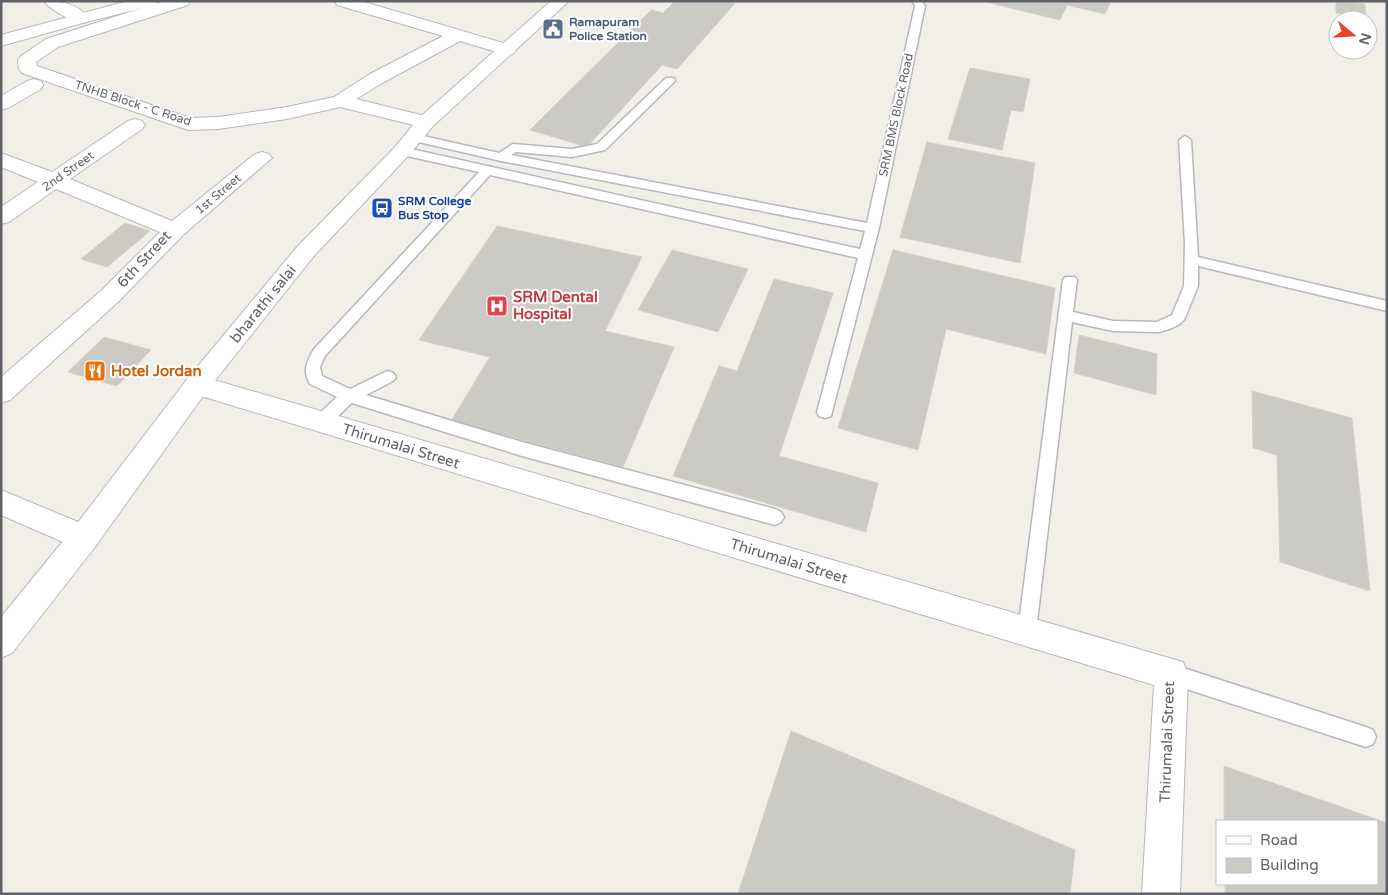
<svg xmlns="http://www.w3.org/2000/svg" width="1388" height="895" font-family="'Varela Round',sans-serif">
<style>
.building{fill:#cccac5;stroke:#d6d1c6}
.lines{fill:none;stroke-linecap:round;stroke-linejoin:round}
.lane-casing{stroke:#b5b8bc;stroke-width:3}
.street-casing{stroke:#b5b8bc;stroke-width:2}
.secondary-casing{stroke:#b6babf;stroke-width:2}
.lane{fill:#fff;fill-rule:evenodd}
.street{fill:#fff;fill-rule:evenodd}
.secondary{fill:#fff;fill-rule:evenodd}
.labels{text-anchor:middle;dominant-baseline:central;stroke-width:4;stroke-linejoin:round;paint-order:stroke}
.far-service-label{font-size:12px;font-weight:bold;fill:#4e5e75;stroke:#fff;text-anchor:start}
.far-street-label{font-size:12px;fill:#5f6368;stroke:#fff}
.far-transit-label{font-size:12px;font-weight:bold;fill:#164399;stroke:#fff;text-anchor:start}
.street-label{font-size:15px;fill:#5f6368;stroke:#fff}
.health-label{font-size:15px;font-weight:bold;fill:#be3a42;stroke:#fff;text-anchor:start}
.food-label{font-size:15px;font-weight:bold;fill:#c56008;stroke:#fff;text-anchor:start}
</style>
<rect width="100%" height="100%" fill="#f1efe8"/>
<g class="building">
<polygon points="675,1 737,1 677,69 662,65 587,147 530,130 651,10 663,13"/>
<polygon points="982,1 1111,1 1105,14 1067,5 1060,20"/>
<polygon points="1336,1 1365,4 1366,18 1336,13"/>
<polygon points="970,68 1030,79 1023,112 1011,110 1002,150 948,139"/>
<polygon points="927,142 1035,163 1020,263 900,237"/>
<polygon points="125,223 150,231 107,267 81,259"/>
<polygon points="497,226 642,257 605,331 674,347 623,467 451,421 490,357 419,340"/>
<polygon points="672,250 748,269 718,332 638,310"/>
<polygon points="893,250 1055,288 1046,354 946,329 918,450 838,428"/>
<polygon points="774,279 833,293 779,456 878,483 866,532 673,476 719,366 737,371"/>
<polygon points="1079,335 1157,354 1156,395 1074,373"/>
<polygon points="104,337 151,350 117,386 68,372"/>
<polygon points="1252,391 1352,418 1370,591 1280,562 1277,455 1253,448"/>
<polygon points="791,731 1075,850 1070,894 738,894"/>
<polygon points="1224,766 1387,823 1387,894 1225,894 1225,884 1377,884 1377,821 1224,821"/>
</g>
<g class="lines">
<g class="lane-casing">
<g id="lane">
<path d="M912 1H922L925 6 879 228 831 416 825 418 819 416 817 412 858 258 490 175 325 356 320 367 322 376 350 389 383 373 388 371 393 373 396 377 393 381 366 395 522 442 775 509 781 512 784 517 781 522 775 525 522 456 352 403C341 411 329 431 315 427L313 422 319 414 337 397 310 384C302 370 307 362 314 349L479 172 398 154 396 151 398 148 402 147 860 249 865 231 501 161 410 140 408 138 410 136 414 134 499 153 513 144 572 149 597 144 666 78H674L675 80 674 82 605 150 572 157 516 152 511 155 867 223 915 6Z"/>
<path d="M1185 136 1191 140 1198 257 1387 301V311L1198 266V286L1185 318C1181 326 1167 330 1159 332L1113 331 1072 322 1036 631 1034 637 1027 640 1020 637 1018 631 1063 280 1065 277H1075L1077 280 1073 312 1113 321 1157 322 1172 315 1184 286 1185 244 1179 140Z"/>
<polygon points="1171,664 1366,727 1373,730 1376,737 1373,744 1366,747 1171,684 1164,681 1161,674 1164,667"/>
</g>
</g>
<g class="street-casing">
<g id="street">
<path d="M44 1C60 1 78 3 88 18L86 22C75 24 50 10 44 1Z"/>
<polygon points="164,1 190,1 188,5 58,47 36,62 37,66 190,118 218,117 287,107 334,97 370,74 443,36 337,5 335,1 361,1 513,46 516,50 513,54 507,55 460,41 384,82 356,99 433,118 436,122 433,126 426,128 340,107 287,119 218,129 188,130 22,73 19,69 18,60 21,56 46,39"/>
<polygon points="34,79 41,81 43,85 41,89 8,108 1,110 1,96 27,81"/>
<polygon points="135,119 142,121 145,125 142,129 70,179 172,221 255,154 262,152 269,154 272,158 183,235 118,302 10,400 1,403 1,377 102,290 160,232 56,189 9,222 1,224 1,207 38,182 1,167 1,153 52,172 128,121"/>
<polygon points="197,375 1183,662 1188,674 1180,894 1142,894 1154,685 188,392 184,385 188,378"/>
<polygon points="1,490 95,529 99,538 95,547 84,551 1,515"/>
</g>
</g>
<g class="secondary-casing">
<g id="secondary">
<polygon points="128,1 157,1 155,5 86,22 1,46 1,35"/>
<polygon points="551,1 569,1 433,126 409,155 313,257 206,392 95,547 12,653 1,658 1,617 73,529 188,378 297,247 395,147 419,118"/>
</g>
</g>
<use href="#lane" class="lane"/>
<use href="#street" class="street"/>
<use href="#secondary" class="secondary"/>
</g>
<defs>
<g id="civic-square" transform="scale(1.125)"><rect x="-9" y="-9" width="18" height="18" rx="4" fill="#5c6f8a" stroke="#fff"/><path d="M-.6-6.5H3V-4.5H.6V-3L4-1V1h2V6H-6V1h2V-1L-.6-3ZM-1.2 2.5V6h2.4V2.5Z" fill="#fff"/></g>
<g id="bus-square" transform="scale(1.125)"><rect x="-9" y="-9" width="18" height="18" rx="4" fill="#1a4fb4" stroke="#fff"/><path d="M-5-6H5V4H4V6H2V4H-2V6H-4V4H-5ZM-3.5-4V0h7V-4ZM-3.5 1.2v1.5H-2V1.2ZM2 1.2v1.5H3.5V1.2Z" fill="#fff"/></g>
<g id="hospital-square" transform="scale(1.125)"><rect x="-9" y="-9" width="18" height="18" rx="4" fill="#e0444e" stroke="#fff"/><path d="M-5-5h3v3.5h4V-5h3V5h-3V1.5h-4V5h-3Z" fill="#fff"/></g>
<g id="restaurant-square" transform="scale(1.125)"><rect x="-9" y="-9" width="18" height="18" rx="4" fill="#e8710a" stroke="#fff"/><path d="M-5-6h1v4h1v-4h1v4h1v-4h1v5L-1.5 .5V6h-2V.5L-5-1ZM5-6V6H3V1.5H1.5Q1.5-4 5-6Z" fill="#fff"/></g>
</defs>
<g fill-rule="evenodd">
<use href="#civic-square" x="553" y="29"/>
<use href="#bus-square" x="382" y="208"/>
<use href="#hospital-square" x="497" y="306"/>
<use href="#restaurant-square" x="95" y="371"/>
</g>
<g class="labels">
<g class="far-service-label">
<text x="569" y="22">Ramapuram<tspan x="569" dy="14">Police Station</tspan></text>
</g>
<g class="far-street-label">
<text transform="translate(133 103) rotate(18)">TNHB Block - C Road</text>
<text transform="translate(896 115) rotate(-78)">SRM BMS Block Road</text>
<text transform="translate(68 171) rotate(-35)">2nd Street</text>
<text transform="translate(218 194) rotate(-40)">1st Street</text>
</g>
<g class="far-transit-label">
<text x="398" y="201">SRM College<tspan x="398" dy="14">Bus Stop</tspan></text>
</g>
<g class="street-label">
<text transform="translate(144 259) rotate(-47)">6th Street</text>
<text transform="translate(263 304) rotate(-51)">bharathi salai</text>
<text transform="translate(401 446) rotate(17)">Thirumalai Street</text>
<text transform="translate(789 561) rotate(17)">Thirumalai Street</text>
<text transform="translate(1167 742) rotate(-88)">Thirumalai Street</text>
</g>
<g class="health-label">
<text x="513" y="297">SRM Dental<tspan x="513" dy="17">Hospital</tspan></text>
</g>
<g class="food-label">
<text x="111" y="371">Hotel Jordan</text>
</g>
</g>
<rect width="1388" height="895" fill="none" stroke="#5f6368" stroke-width="5"/>
<rect x="1216" y="820" width="162" height="65" fill="#ffffff" stroke="#bfc1c3"/>
<rect x="1226" y="836" width="25" height="8" fill="#ffffff" stroke="#bfc1c3"/>
<text x="1260" y="845" font-size="15" fill="#5f6368">Road</text>
<rect x="1226" y="858" width="25" height="15" fill="#cccac5" stroke="#bfc1c3"/>
<text x="1260" y="870" font-size="15" fill="#5f6368">Building</text>
<g transform="translate(1353 35) rotate(108)"><circle r="24" fill="#ffffff" stroke="#bfc1c3"/>
<path d="M0-4L9 19L0 12L-9 19Z" fill="#ea4335"/>
<text y="-8" font-size="14" font-weight="bold" text-anchor="middle" fill="#5f6368">N</text>
</g>
</svg>
